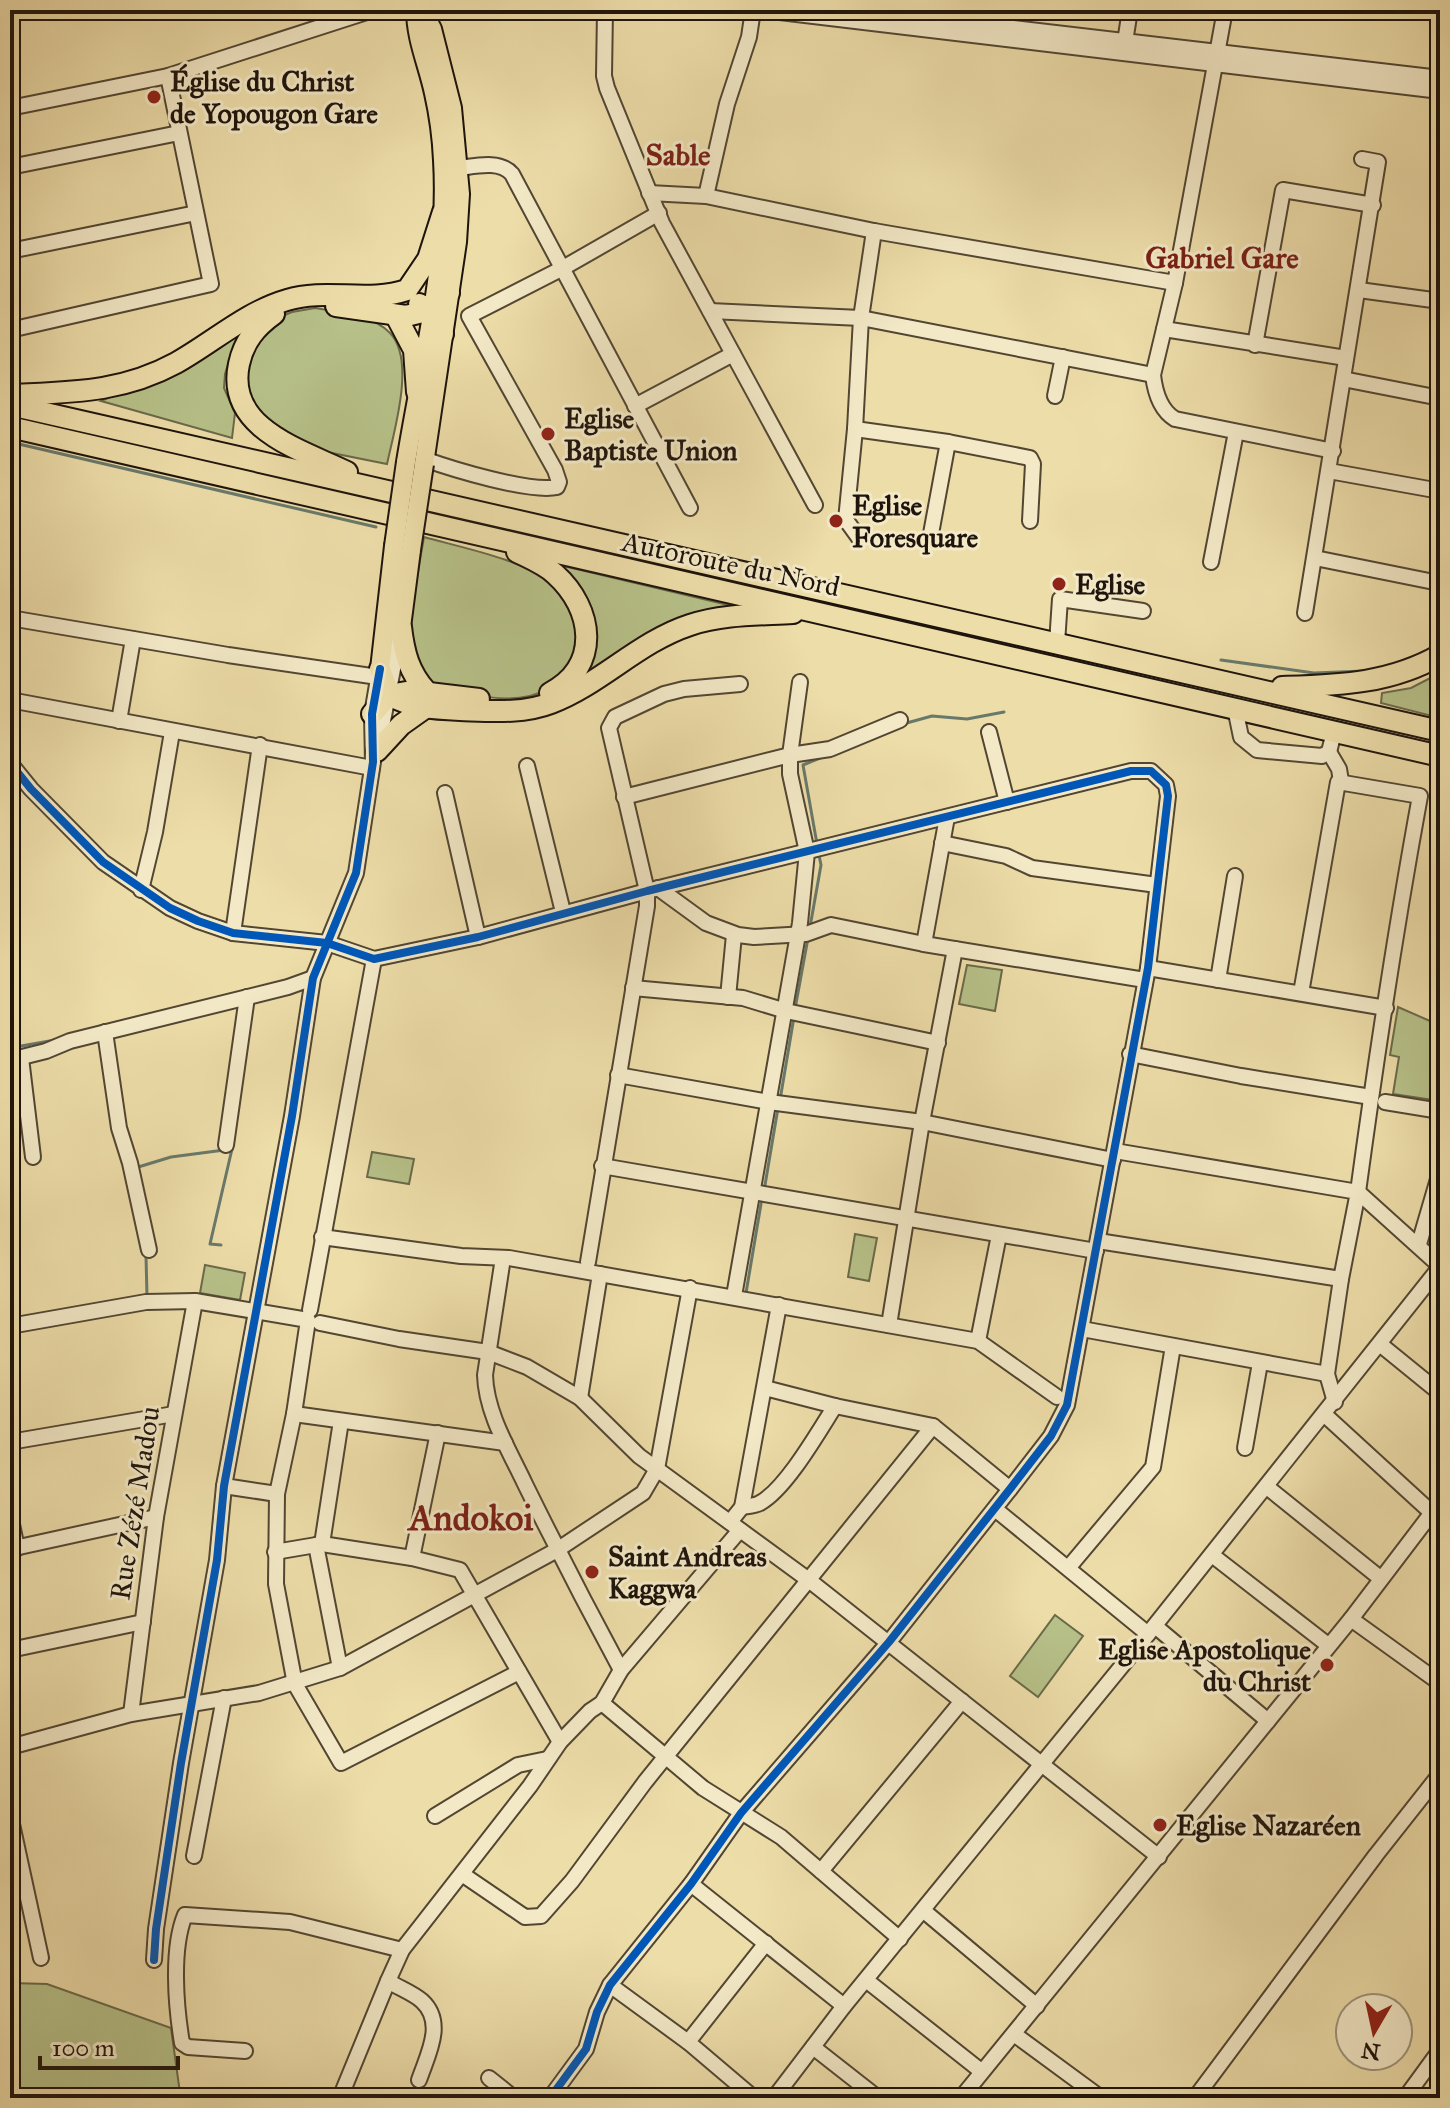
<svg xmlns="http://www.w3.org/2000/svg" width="1450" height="2108" font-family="'IM FELL Great Primer',serif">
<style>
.green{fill:#b7c189;stroke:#6a6a4a;stroke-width:2}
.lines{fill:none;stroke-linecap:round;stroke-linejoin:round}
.stream{stroke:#68796b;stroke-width:3}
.minor-casing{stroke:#524633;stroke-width:18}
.major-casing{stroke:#1e140c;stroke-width:22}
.highway-casing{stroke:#1e140c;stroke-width:24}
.minor{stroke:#f3e9c7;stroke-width:14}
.major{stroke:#eddda9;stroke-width:18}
.highway{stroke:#eddda9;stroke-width:20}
.major-bridge-casing{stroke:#1e140c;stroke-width:22;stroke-linecap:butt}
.major-bridge{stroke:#eddda9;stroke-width:18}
.cycleway-casing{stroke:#f3e9c7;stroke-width:13}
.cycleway{stroke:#0057b8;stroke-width:8}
.poi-dot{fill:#8f2418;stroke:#f3e9c7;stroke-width:3}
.labels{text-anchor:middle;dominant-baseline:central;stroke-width:6;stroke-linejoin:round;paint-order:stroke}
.poi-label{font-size:28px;font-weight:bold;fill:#1e140c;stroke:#f3e9c7;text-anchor:start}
.street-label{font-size:28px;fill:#1e140c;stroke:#f3e9c7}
.neighbourhood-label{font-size:30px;font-weight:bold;fill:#7a1f14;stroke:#f3e9c7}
.district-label{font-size:36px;font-weight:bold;fill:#7a1f14;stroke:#f3e9c7}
</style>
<rect width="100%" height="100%" fill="#eddda9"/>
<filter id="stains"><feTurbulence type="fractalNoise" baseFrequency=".0025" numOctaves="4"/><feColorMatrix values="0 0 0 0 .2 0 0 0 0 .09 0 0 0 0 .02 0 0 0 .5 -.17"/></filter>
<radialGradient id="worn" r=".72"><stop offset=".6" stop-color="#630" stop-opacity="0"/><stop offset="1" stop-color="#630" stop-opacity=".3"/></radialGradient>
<g class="green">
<path d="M315 308C339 312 372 314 390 333 416 360 394 431 387 464L302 447 252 413 241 370 244 354 275 319 292 312Z"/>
<polygon points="239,330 225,374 224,388 235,413 232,438 101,401 151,379"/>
<path d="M424 537C459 547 525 560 552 583 591 615 582 683 530 696 498 704 459 691 427 684L415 668 408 629Z"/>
<path d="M551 563 745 609 588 673C595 649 598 615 584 593 577 581 562 571 551 563Z"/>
<polygon points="1440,673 1440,718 1381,703 1382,693 1411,688"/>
<polygon points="967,965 1002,970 995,1011 959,1004"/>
<polygon points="1440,970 1440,1101 1393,1094 1399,1057 1390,1055 1398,1007 1430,1021"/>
<polygon points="372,1152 414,1159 409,1184 367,1177"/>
<polygon points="855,1234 877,1238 869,1281 848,1277"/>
<polygon points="205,1265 245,1273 240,1300 200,1293"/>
<polygon points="1055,1615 1083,1636 1038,1697 1010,1676"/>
<polygon points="10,1983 47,1984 171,2028 180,2093 194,2098 10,2098"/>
</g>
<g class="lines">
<g class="stream">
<polyline points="10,442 376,527"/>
<polyline points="1432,649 1440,642"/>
<polyline points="1221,660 1314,673 1364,671"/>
<polyline points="1402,661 1425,652"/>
<polyline points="903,724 932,716 967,719 1004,712"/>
<polyline points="817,844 803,765 825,756"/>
<polyline points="810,927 821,865 819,855"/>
<polyline points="795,1009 808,938"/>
<polyline points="10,1048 55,1040"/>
<polyline points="780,1100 794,1017"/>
<polyline points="135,1168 171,1157 232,1149 210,1244 221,1245"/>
<polyline points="764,1191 778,1108"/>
<polyline points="146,1256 147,1296"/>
<polyline points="746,1293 762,1198"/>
</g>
<g class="minor-casing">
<g id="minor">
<polyline points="605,10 604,76 607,88 662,223 815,505"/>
<polyline points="763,10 1440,91"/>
<polyline points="860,10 1440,78"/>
<path d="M1225 10 1175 283 1153 375C1155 392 1160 410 1175 419L1333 451"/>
<polyline points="1125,42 1130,10"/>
<polyline points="10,108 168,76 373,10"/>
<polyline points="10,167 179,133"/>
<path d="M459 168C476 166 500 160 512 174L690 508"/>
<polyline points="649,193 706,196 874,231 1175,283"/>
<polyline points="706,196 727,104 749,37 753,10"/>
<polyline points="10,251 196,213"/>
<polyline points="1359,290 1440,301"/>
<polyline points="710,311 861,318 1153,375"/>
<polyline points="1164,329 1346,358"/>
<polyline points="10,330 211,284 168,76"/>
<polyline points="1255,345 1283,190 1373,205"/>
<polyline points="1343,379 1440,398"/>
<polyline points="1055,396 1063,357"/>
<polyline points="635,406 733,354"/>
<polyline points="855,429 948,442 1030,458 1033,464 1030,521"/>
<path d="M424 459C452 469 530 493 557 487L559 482 555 470 469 316 563 268 659 213"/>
<polyline points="1329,471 1440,491"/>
<polyline points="859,538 846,520 855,429 861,318 874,231"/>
<polyline points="930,539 948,442"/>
<polyline points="1315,558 1439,583"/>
<polyline points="1211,562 1236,432"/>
<polyline points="1305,613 1378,162 1362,159"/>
<polyline points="10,618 228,655 378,677"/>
<polyline points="1057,643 1060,599 1143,611"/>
<polyline points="10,700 372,768"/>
<polyline points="1235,708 1241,737 1257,750 1322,756 1329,752 1334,732"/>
<polyline points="119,721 133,639"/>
<polyline points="989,732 1007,802"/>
<polyline points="378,747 399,638"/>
<polyline points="1329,752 1339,769 1341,781"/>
<polyline points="10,763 31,789 103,862 170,908 198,921 233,933 327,943 374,959 478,937 647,891 1131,771 1151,771 1166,785 1168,796 1148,968 1067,1405 1051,1436 1010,1489 889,1642 741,1813 691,1884 610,1985 597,2012 586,2049 550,2098"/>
<polyline points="527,766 563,912"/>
<polyline points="445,793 478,937"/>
<polyline points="624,797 790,755 830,749 900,720"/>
<polyline points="942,843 1006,856 1032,868 1157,885"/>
<polyline points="658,888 706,923 738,935 754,937 806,934 831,925 924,944 1145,980"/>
<polyline points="141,890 155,832 172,732"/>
<polyline points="233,933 260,745"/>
<polyline points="924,944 947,817"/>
<polyline points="1148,968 1386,1008"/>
<polyline points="1218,980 1235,876"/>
<polyline points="633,988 743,998 786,1011 938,1043"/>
<path d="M1301 993 1338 782 1420 796C1396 927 1376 1059 1358 1192L1440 1266"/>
<polyline points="728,997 734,935"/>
<polyline points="105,1032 119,1128 130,1163 149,1250"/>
<polyline points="1130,1054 1241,1076 1371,1097"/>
<polyline points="21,1058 33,1157"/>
<polyline points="10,1060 46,1051 70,1041 288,987 313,978"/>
<polyline points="618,1075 769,1102 922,1122 1113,1160"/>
<polyline points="1385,1102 1440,1111"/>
<polyline points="226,1145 247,997"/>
<polyline points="1115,1151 1358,1192 1341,1279 1327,1374 1335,1402"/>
<polyline points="602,1166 1096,1251"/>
<polyline points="322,1237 461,1256 509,1258 978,1341 1057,1397"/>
<polyline points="1098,1241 1341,1279"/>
<polyline points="1419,1244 1440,1172"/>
<path d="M503 1258 485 1375C486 1413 509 1450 525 1484 556 1547 588 1609 621 1670"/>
<polyline points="588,1262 647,906 647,891 609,728 615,717 664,694 684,689 740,684"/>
<polyline points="734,1296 800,923 807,852 790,774 790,755 800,682"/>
<polyline points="310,1310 374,959"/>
<polyline points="320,1323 399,1339 488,1352 527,1367 580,1398 639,1456 810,1581 1159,1857"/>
<polyline points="889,1325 922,1122 955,949"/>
<polyline points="10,1326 146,1302 195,1301 308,1320 294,1414 277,1494 276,1584 295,1684 341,1763 519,1672"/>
<polyline points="1082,1329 1327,1374"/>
<polyline points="978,1341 999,1235"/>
<polyline points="1381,1345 1440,1393"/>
<polyline points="765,1388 835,1406 933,1426 1010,1489"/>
<polyline points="580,1398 600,1274"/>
<polyline points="294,1414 505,1443"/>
<polyline points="1325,1415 1432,1513"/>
<polyline points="10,1442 174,1414"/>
<polyline points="1245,1448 1260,1363"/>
<polyline points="224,1486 277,1494"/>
<polyline points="1267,1487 1380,1578"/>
<path d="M742 1507C748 1506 755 1506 760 1503 786 1489 819 1431 835 1406"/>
<polyline points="995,1509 1148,1634"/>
<polyline points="10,1515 17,1548"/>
<polyline points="730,1522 742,1507 779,1305"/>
<polyline points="322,1544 341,1421"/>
<polyline points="316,1545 340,1668"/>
<polyline points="10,1549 156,1517"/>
<polyline points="275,1552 322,1544 412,1558 460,1570 560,1742"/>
<polyline points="1212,1555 1328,1645"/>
<polyline points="412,1558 438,1433"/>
<polyline points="1069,1567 1153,1467 1173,1346"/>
<polyline points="1351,1619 1440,1683"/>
<polyline points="1155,1626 1268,1721"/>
<polyline points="10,1650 143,1622"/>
<polyline points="602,1703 703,1788 781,1837 900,1939"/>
<polyline points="131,1714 156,1517 195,1301"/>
<polyline points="10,1747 131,1714 259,1693 340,1668 557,1550 643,1493 657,1469 690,1288"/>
<polyline points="10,1815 41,1958"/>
<polyline points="435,1816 518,1765 547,1759"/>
<polyline points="194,1856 224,1698"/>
<polyline points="821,1871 962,1701"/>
<polyline points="462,1874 525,1917 541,1916 572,1881 645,1782 933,1426"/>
<polyline points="691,1884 844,2006"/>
<polyline points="924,1911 1037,2006"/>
<polyline points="154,1960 156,1929 181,1763 217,1560 224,1486 292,1116 313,978 356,873 373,762 372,714 379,673"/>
<polyline points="866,1980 981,2071"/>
<polyline points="610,1985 688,2042"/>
<polyline points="1014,2034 1101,2098"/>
<polyline points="813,2047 878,2098"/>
<path d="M245 2051 188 2047 182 2043C176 2007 171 1949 185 1915L290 1922 402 1950"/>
<polyline points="489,2078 514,2098"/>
<path d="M419 2080C427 2056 446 2023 422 2001 413 1993 399 1988 388 1981L402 1950 530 1786 560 1742 590 1711 602 1703 621 1670 740 1530"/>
<polyline points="340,2098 388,1981"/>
<polyline points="754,2098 688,2042 766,1943"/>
<polyline points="774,2098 844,2006 1148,1634 1440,1267"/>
<polyline points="961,2098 1351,1619 1440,1502"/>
<polyline points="1195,2098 1376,1855 1440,1774"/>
<polyline points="1405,2098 1440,2050"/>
</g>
</g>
<g class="major-casing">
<g id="major">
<polyline points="422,10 432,29 452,108 460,194 457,242 424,464"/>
<path d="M406 462C422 363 449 260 443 160 442 138 439 115 434 93 428 65 416 39 416 10"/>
<polyline points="401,627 411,550"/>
<polyline points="380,669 394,546"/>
</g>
</g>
<g class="highway-casing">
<g id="highway">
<polyline points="419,304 431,310 443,334"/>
<polyline points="336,306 406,316 431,310 449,293"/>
<path d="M274 314C256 327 244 341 239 364 225 429 302 450 347 472"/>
<polyline points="396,316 414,350 417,392"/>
<path d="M10 395C70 392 121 393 176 363 212 343 246 312 287 300 326 288 368 303 407 290L428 259 443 212"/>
<polyline points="10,405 1440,731"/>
<polyline points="10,427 1440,756"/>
<path d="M517 552C529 558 544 564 555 574 594 609 601 666 550 693"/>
<path d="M401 627C404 653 409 672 426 691"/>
<path d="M380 669 389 695C412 708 434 709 460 710 490 711 523 714 551 703 601 684 638 642 690 625 722 614 759 615 793 613"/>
<path d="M1282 687C1338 685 1390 684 1440 655"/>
<polyline points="372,714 389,695 412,691 479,699"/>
<polyline points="377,751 401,725 425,708"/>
</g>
</g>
<use href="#minor" class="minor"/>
<use href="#major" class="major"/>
<use href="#highway" class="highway"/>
<g class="major-bridge-casing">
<g id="major-bridge">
<polyline points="394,546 406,462"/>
<polyline points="411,550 424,464"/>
</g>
</g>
<use href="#major-bridge" class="major-bridge"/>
<g class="cycleway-casing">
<g id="cycleway">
<polyline points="10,763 31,789 103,862 170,908 198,921 233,933 327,943 374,959 478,937 647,891 1131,771 1151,771 1166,785 1168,796 1148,968 1067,1405 1051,1436 1010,1489 889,1642 741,1813 691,1884 610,1985 597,2012 586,2049 550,2098"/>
<polyline points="154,1960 156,1929 181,1763 217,1560 224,1486 292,1116 313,978 356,873 373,762 372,714 380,669"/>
</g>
</g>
<use href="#cycleway" class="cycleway"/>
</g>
<g class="poi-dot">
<circle cx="154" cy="97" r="8"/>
<circle cx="548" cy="434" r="8"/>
<circle cx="836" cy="521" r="8"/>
<circle cx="1059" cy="584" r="8"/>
<circle cx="592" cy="1572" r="8"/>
<circle cx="1327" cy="1665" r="8"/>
<circle cx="1160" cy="1825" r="8"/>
</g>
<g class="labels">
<g class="poi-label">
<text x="170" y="81">Église du Christ<tspan x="170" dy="32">de Yopougon Gare</tspan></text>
<text x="564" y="418">Eglise<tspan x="564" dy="32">Baptiste Union</tspan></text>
<text x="852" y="505">Eglise<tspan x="852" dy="32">Foresquare</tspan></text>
<text x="1075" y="584">Eglise</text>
<text x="608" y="1556">Saint Andreas<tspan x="608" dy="32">Kaggwa</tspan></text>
<text x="1311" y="1649" text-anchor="end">Eglise Apostolique<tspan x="1311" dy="32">du Christ</tspan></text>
<text x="1176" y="1825">Eglise Nazaréen</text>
</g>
<g class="street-label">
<text transform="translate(731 564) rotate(12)">Autoroute du Nord</text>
<text transform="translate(135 1503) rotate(-81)">Rue Zézé Madou</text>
</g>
<g class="neighbourhood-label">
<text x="678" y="155">Sable</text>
<text x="1222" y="258">Gabriel Gare</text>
</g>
<g class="district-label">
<text x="471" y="1518">Andokoi</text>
</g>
</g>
<rect width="1450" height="2108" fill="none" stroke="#eddda9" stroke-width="40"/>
<rect x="12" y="12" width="1426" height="2084" fill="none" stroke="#1e140c" stroke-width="4"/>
<rect x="20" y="20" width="1410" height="2068" fill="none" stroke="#1e140c" stroke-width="2"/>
<g transform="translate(1374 2032) rotate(189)"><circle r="38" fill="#f3e9c7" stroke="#9e947c" stroke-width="2"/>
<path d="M0-6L14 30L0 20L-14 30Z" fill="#8f2418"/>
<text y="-12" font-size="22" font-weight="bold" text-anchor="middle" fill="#1e140c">N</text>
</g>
<path d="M40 2056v12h138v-12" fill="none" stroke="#1e140c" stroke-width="4"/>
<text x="52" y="2056" font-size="24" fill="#1e140c" stroke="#f3e9c7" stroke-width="6" paint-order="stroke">100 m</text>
<rect width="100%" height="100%" filter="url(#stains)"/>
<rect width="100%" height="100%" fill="url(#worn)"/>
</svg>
